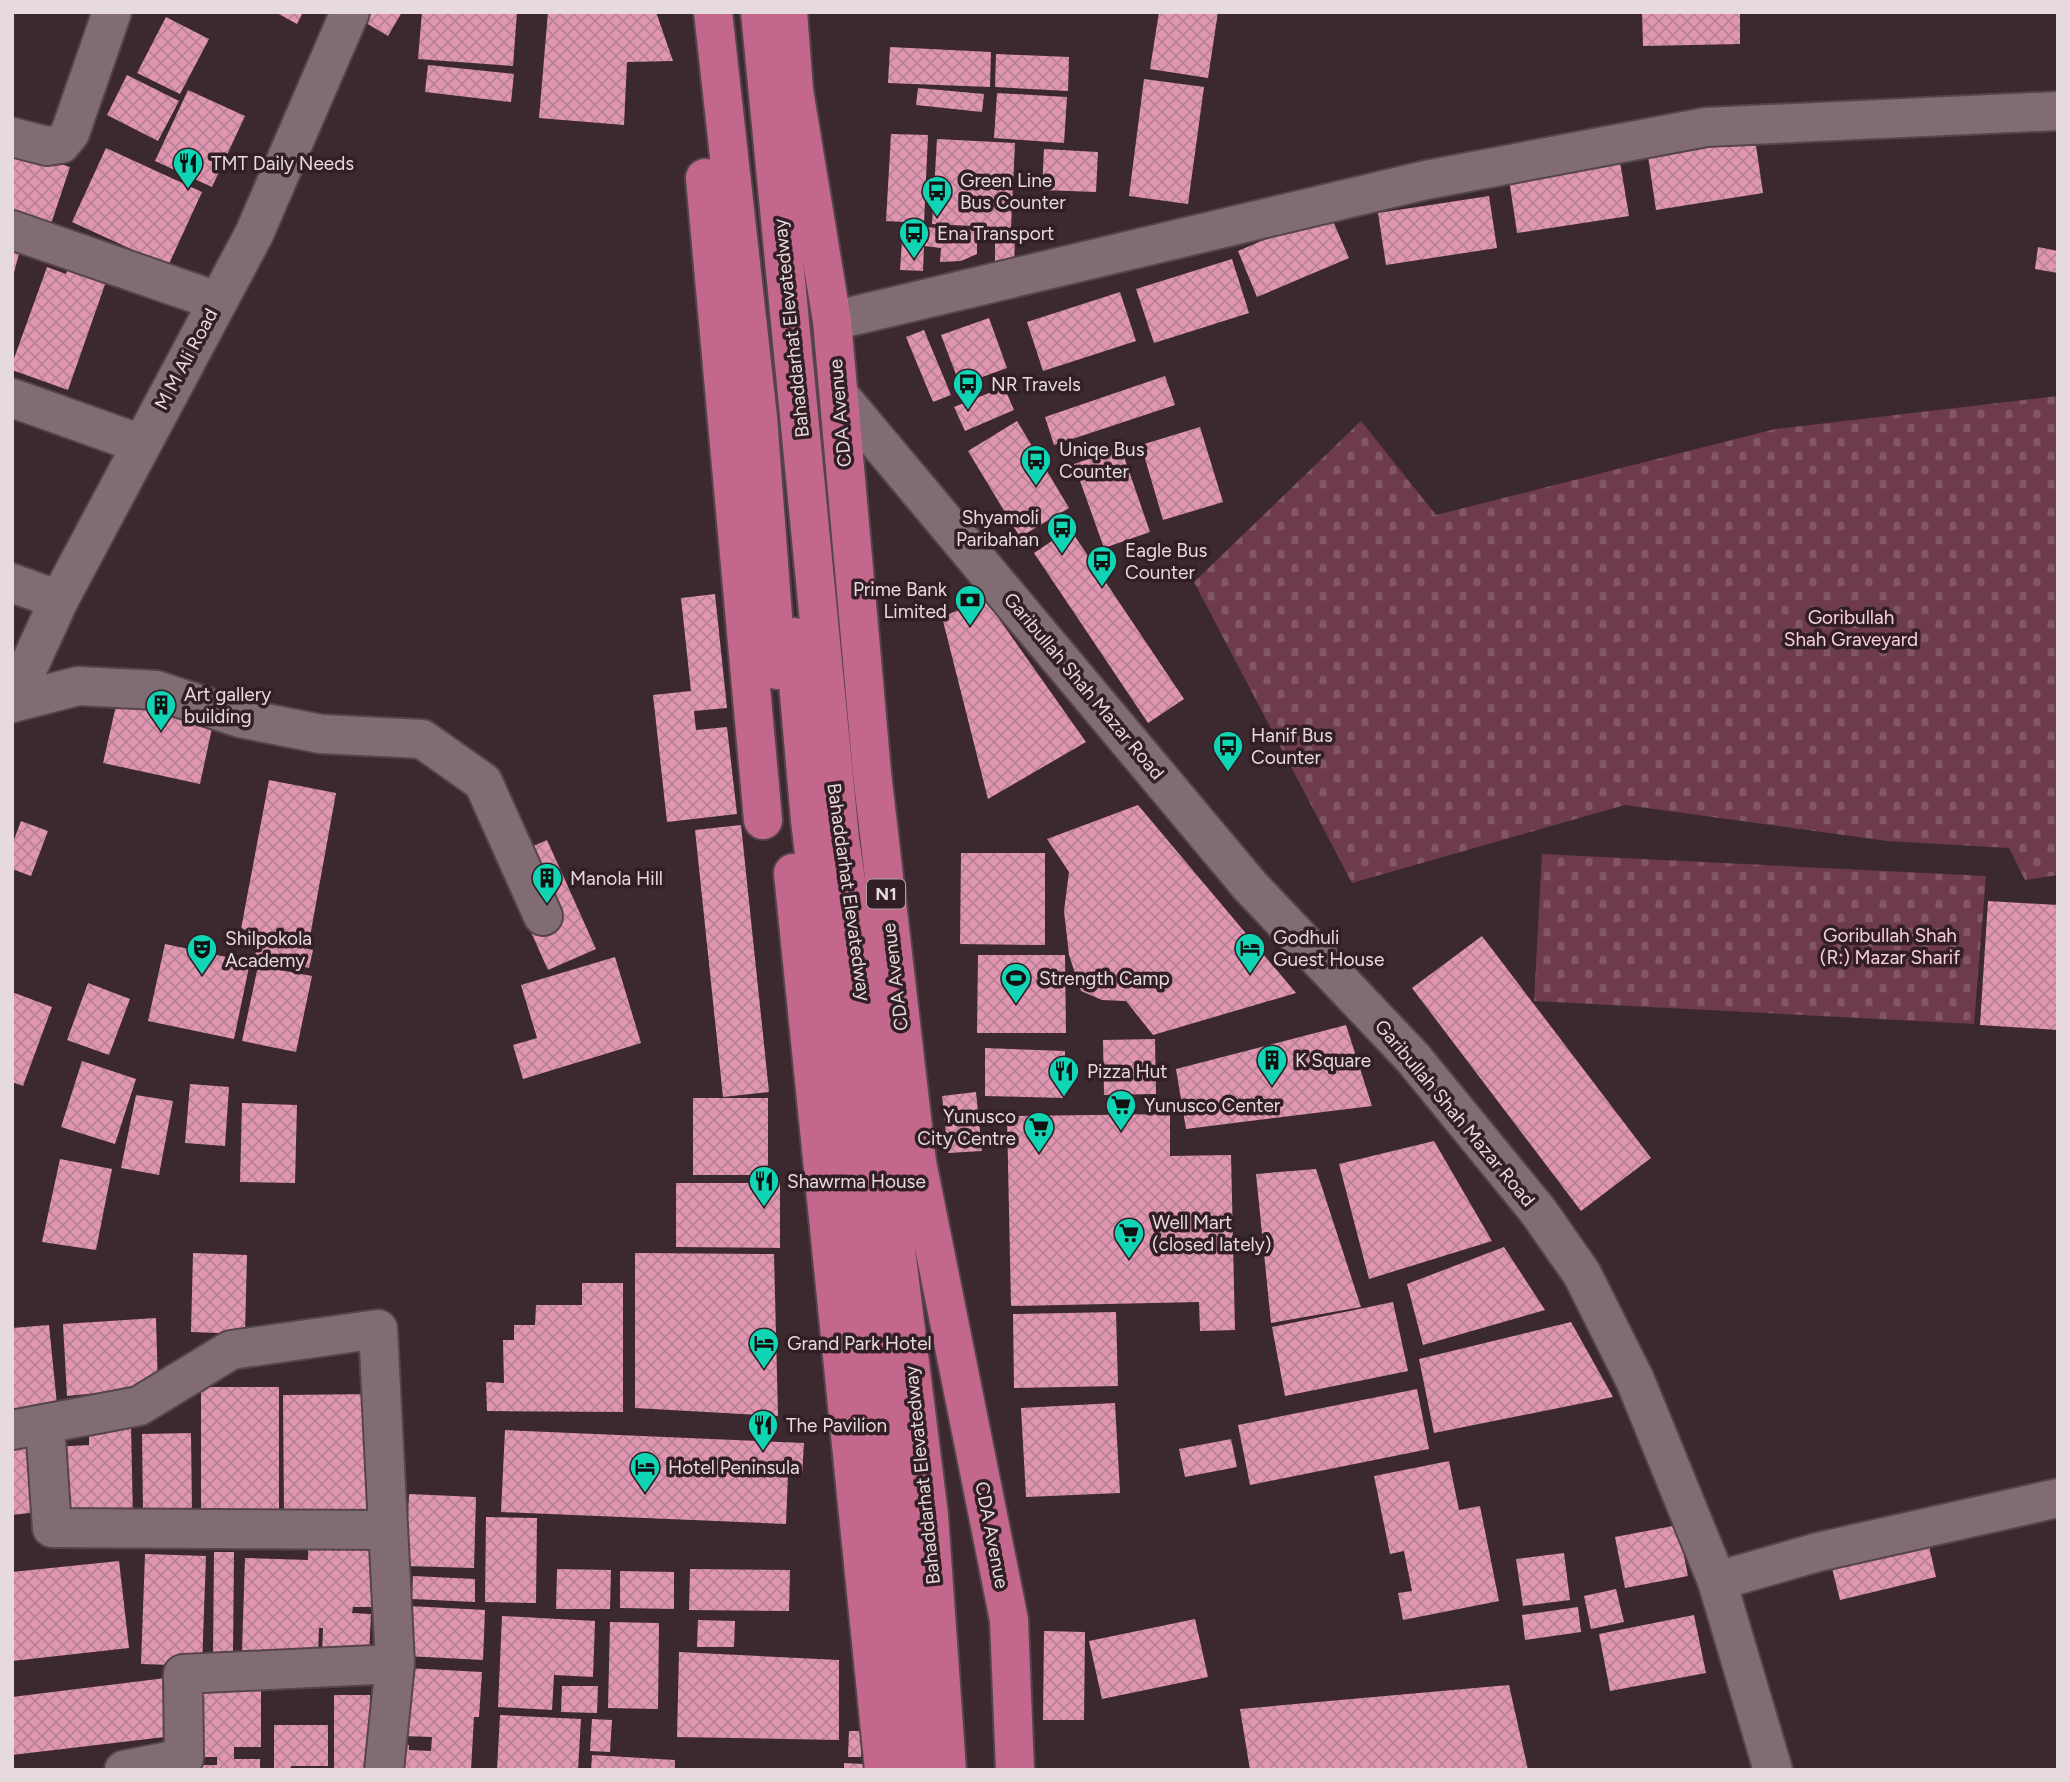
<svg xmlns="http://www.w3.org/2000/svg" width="2070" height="1782" font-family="Figtree,sans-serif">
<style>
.cemetery{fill:url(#cemetery-stones)}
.building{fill:url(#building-cross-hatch);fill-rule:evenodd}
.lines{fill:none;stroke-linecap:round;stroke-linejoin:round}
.minor-casing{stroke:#55454b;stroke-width:42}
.highway-casing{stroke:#55454b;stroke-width:42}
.minor{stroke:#826c73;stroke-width:38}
.highway{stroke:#c3688c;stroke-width:38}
.labels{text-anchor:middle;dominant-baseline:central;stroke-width:7;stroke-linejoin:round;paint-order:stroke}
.shield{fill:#311f25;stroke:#b0a2a6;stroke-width:2}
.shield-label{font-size:18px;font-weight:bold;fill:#e7dade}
.poi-label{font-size:19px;fill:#e7dade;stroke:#311f25;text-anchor:start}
.street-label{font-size:19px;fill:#e7dade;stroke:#311f25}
.park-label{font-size:19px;fill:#f9cfdd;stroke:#311f25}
</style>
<defs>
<pattern id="cemetery-stones" width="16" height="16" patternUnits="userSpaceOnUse" patternTransform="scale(1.75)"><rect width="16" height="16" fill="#6d3a4e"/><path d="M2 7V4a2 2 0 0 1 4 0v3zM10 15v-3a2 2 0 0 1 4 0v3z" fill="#825667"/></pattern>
<pattern id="building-cross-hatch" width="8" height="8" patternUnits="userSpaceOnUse" patternTransform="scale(1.75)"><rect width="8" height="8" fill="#e096b1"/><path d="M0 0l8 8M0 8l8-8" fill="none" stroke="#b98196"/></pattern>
</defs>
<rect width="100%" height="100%" fill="#3c282f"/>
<g class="cemetery">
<polygon points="2058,396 2058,875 2025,880 2009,848 1887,841 1625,805 1352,883 1194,582 1361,421 1436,515 1775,429"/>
<polygon points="1542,854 1986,876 1974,1024 1534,1001"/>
</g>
<g class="building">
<polygon points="275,12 303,12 297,24"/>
<polygon points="372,12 402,12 388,36 366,23"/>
<polygon points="422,12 517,12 513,66 418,59"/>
<polygon points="548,12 656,12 673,61 627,62 624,125 539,118"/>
<polygon points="1159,12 1218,12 1208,78 1150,69"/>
<polygon points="1642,12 1740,12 1740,44 1643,46"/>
<polygon points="166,17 209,39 180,94 137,73"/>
<polygon points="890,47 991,52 990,87 888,83"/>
<polygon points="996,54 1069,57 1068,91 995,87"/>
<polygon points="428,65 514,74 511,102 425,92"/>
<polygon points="127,75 179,101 158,141 107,115"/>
<polygon points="1144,79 1204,87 1188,204 1129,196"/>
<polygon points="918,88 984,94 982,112 916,105"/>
<polygon points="188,90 245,116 212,187 155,161"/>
<polygon points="997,93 1067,97 1064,143 994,138"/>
<polygon points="891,134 928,135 924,223 886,221"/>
<polygon points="937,139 1015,143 1011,228 932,224"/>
<polygon points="1755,139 1763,193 1656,210 1648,156"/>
<polygon points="12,148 70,167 49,230 12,218"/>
<polygon points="106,148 202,192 168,266 72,222"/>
<polygon points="1044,149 1098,152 1096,192 1042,190"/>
<polygon points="1620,162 1629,216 1517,233 1509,179"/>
<polygon points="1489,196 1497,248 1386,265 1378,213"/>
<polygon points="1329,212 1349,258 1257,297 1238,251"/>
<polygon points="903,226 977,230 977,254 961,261 940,262 941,248 924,246 923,271 900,270"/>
<polygon points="995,236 1015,236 1014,267 995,267"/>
<polygon points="12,240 22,243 13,276 12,275"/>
<polygon points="2038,247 2058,251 2058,273 2035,269"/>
<polygon points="1232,259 1249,313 1154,343 1136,289"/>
<polygon points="70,263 108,276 68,390 12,370 12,364 47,267 66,274"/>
<polygon points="1120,292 1136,341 1043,371 1027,322"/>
<polygon points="989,318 1007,368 960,385 941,335"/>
<polygon points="924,330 951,395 933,402 906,337"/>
<polygon points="1165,376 1175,405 1054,445 1045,417"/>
<polygon points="1004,387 1014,410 965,431 954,407"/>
<polygon points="1017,421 1069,508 1020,537 968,451"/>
<polygon points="1200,427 1223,502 1163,520 1141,445"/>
<polygon points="1121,448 1150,532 1104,548 1074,464"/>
<polygon points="1070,529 1184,699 1148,723 1034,553"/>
<polygon points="715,594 727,708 694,711 696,730 727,727 737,814 667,822 653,695 691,691 681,598"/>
<polygon points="985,599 1086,742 988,799 942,617"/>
<polygon points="122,679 218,700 200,784 103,763"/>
<polygon points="269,780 336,793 309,942 241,929"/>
<polygon points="1138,805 1296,993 1153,1035 1126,1001 1102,1000 1081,991 1069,955 1064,911 1069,872 1047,839"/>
<polygon points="21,821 48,831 31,876 12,869 12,845"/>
<polygon points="741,825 769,1092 723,1097 695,830"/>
<polygon points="547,840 596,949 548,970 499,861"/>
<polygon points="961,853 1045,853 1045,945 960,944"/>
<polygon points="1988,901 2058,905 2058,1030 1980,1025"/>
<polygon points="1482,936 1651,1158 1581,1211 1412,988"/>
<polygon points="259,938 313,950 309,968 255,956"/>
<polygon points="165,944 250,962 234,1039 148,1021"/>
<polygon points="978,955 1065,955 1066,1033 977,1033"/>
<polygon points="615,957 641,1043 523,1079 513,1045 537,1038 521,985"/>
<polygon points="258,966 312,976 296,1052 242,1041"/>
<polygon points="88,983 130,999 109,1055 67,1040"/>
<polygon points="12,992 52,1007 23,1086 12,1082"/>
<polygon points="1346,1025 1372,1106 1186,1129 1176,1069"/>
<polygon points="1155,1039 1156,1094 1104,1095 1103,1040"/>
<polygon points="985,1048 1065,1051 1064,1098 985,1096"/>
<polygon points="82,1061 136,1079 115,1144 61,1127"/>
<polygon points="190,1084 229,1087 225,1146 185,1143"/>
<polygon points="976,1092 982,1151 948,1153 942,1096"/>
<polygon points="136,1095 173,1101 159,1175 121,1168"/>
<rect x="693" y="1098" width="75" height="77"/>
<polygon points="242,1103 297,1105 295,1183 240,1182"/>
<polygon points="1170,1114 1170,1156 1231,1155 1235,1330 1200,1331 1199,1302 1011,1306 1007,1116"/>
<polygon points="1434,1141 1492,1241 1369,1279 1339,1164"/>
<polygon points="60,1159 112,1169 96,1250 42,1242"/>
<polygon points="1316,1169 1361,1307 1271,1323 1256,1174"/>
<polygon points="676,1183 780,1183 780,1248 676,1247"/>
<polygon points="1504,1247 1545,1310 1423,1345 1407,1284"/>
<polygon points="193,1253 247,1255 245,1334 191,1332"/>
<polygon points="635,1253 774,1254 778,1416 635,1408"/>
<polygon points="582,1283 623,1283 623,1412 487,1411 486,1382 504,1383 503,1340 514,1340 514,1325 535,1325 536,1305 582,1305"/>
<polygon points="1393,1302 1408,1371 1285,1396 1272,1327"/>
<polygon points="1116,1312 1118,1386 1014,1388 1013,1314"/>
<polygon points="156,1318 158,1387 67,1396 63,1324"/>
<polygon points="1571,1322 1613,1397 1434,1433 1419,1359"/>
<polygon points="49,1325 58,1415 12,1419 12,1328"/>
<polygon points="201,1387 279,1387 279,1511 201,1510"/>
<polygon points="1417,1389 1429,1449 1250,1485 1238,1425"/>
<polygon points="376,1394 377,1516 284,1516 283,1395"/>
<polygon points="1115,1403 1120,1493 1026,1497 1021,1408"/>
<polygon points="131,1425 133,1519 55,1522 52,1447 89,1445 89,1426"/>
<polygon points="505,1430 804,1443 802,1475 788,1474 786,1524 501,1512"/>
<polygon points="191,1433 192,1511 143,1512 142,1434"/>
<polygon points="1231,1439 1237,1467 1185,1477 1179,1449"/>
<polygon points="38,1444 46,1511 12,1515 12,1448"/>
<polygon points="1449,1461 1459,1510 1480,1506 1499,1601 1403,1620 1398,1593 1412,1591 1404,1551 1390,1554 1374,1476"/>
<polygon points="409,1494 476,1497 474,1568 406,1566"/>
<polygon points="486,1517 537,1518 536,1603 485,1602"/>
<polygon points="1678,1525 1688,1576 1625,1588 1615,1537"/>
<polygon points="1927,1537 1936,1577 1840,1600 1830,1560"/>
<polygon points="308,1538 373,1540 371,1607 353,1607 352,1613 371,1614 369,1655 322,1654 323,1628 319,1628 318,1654 242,1651 245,1558 308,1560"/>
<polygon points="214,1552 234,1552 233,1656 213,1656"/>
<polygon points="1564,1553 1570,1600 1523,1606 1516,1559"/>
<polygon points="145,1554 206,1556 202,1666 141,1664"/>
<polygon points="119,1561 129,1648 12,1661 12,1572"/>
<polygon points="557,1569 611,1570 610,1609 556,1609"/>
<polygon points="690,1569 790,1570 789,1611 689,1610"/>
<polygon points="620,1571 674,1572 674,1609 620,1608"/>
<polygon points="413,1576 475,1579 475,1602 412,1599"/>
<polygon points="1616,1589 1624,1622 1591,1629 1584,1596"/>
<polygon points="409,1606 485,1610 483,1660 406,1656"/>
<polygon points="1578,1607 1581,1632 1525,1640 1522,1615"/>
<polygon points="1694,1615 1706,1673 1610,1691 1599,1634"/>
<polygon points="502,1616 595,1621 593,1677 554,1675 552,1710 498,1707"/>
<polygon points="1195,1619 1208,1677 1102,1699 1089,1641"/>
<polygon points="698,1620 735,1621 734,1647 697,1647"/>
<polygon points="610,1622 659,1623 658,1709 608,1708"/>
<polygon points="1044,1631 1085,1632 1084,1720 1043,1720"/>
<polygon points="679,1652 839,1660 839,1740 677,1737"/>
<polygon points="406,1668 482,1672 479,1717 474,1717 471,1770 401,1770 402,1744 409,1745 409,1750 431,1751 432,1737 402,1736"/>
<polygon points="166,1678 173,1736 12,1755 12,1697"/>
<path d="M191 1678 261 1679V1747H234V1759H260V1770H189ZM199 1757H217V1765H200Z"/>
<polygon points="1509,1685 1528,1770 1250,1770 1240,1709"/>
<polygon points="562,1686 598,1686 597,1713 561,1712"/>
<rect x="334" y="1695" width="36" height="75"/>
<polygon points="500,1715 581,1719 578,1770 497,1770"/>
<polygon points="592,1719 612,1720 610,1752 590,1751"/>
<polygon points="274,1725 328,1725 328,1766 291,1766 291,1770 274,1770"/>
<polygon points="849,1731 861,1731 861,1757 848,1757"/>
<polygon points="592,1755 675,1760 675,1770 591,1770"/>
<polygon points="844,1763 863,1764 865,1770 844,1770"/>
</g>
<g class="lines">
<g class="minor-casing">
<g id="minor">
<polyline points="12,137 47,146 61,144 70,133 112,12"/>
<polyline points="12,230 217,301"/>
<polyline points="832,321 1426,180 1706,127 2058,111"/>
<polyline points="839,395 1250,886 1413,1058 1538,1211 1582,1274 1635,1380 1717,1581 1773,1770"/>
<polyline points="12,398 141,444"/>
<polyline points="12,583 59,600"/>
<polyline points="12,703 59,600 254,234 350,12"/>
<polyline points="12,703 78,686 156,690 240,718 321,734 422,739 483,782 543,916"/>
<polyline points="45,1425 52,1528 387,1530"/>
<polyline points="12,1430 139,1406 231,1350 378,1329 395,1664 384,1770"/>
<polyline points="1717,1581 1818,1552 2058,1498"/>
<polyline points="124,1770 184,1758 183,1674 395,1664"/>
</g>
</g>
<g class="highway-casing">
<g id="highway">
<polyline points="713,12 758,417 777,670"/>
<polyline points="760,12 840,839 873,1065 929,1515 947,1770"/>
<polyline points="788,12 794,90 832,321 872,773 917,1162 1009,1620 1015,1770"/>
<polyline points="705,178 763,820"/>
<polyline points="794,637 810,820 892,1505 914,1770"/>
<polyline points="793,873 884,1770"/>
</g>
</g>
<use href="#minor" class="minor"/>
<use href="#highway" class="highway"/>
</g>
<defs>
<g id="restaurant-pin" transform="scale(1.575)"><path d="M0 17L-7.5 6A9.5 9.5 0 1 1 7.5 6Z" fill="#0fd5b4" stroke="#311f25"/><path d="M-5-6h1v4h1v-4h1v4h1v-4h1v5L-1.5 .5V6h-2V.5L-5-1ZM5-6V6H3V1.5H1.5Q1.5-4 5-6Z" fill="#111"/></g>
<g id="bus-pin" transform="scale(1.575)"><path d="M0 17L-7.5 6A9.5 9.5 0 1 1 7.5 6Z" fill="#0fd5b4" stroke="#311f25"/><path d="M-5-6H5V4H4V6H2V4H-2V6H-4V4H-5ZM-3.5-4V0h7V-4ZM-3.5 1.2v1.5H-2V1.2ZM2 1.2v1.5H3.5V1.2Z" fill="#111"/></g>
<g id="bank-pin" transform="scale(1.575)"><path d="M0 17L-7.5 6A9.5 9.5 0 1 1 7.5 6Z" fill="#0fd5b4" stroke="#311f25"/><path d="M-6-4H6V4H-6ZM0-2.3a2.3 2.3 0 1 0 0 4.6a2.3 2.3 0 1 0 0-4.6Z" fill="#111"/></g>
<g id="building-pin" transform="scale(1.575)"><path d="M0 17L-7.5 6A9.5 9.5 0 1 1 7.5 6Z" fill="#0fd5b4" stroke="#311f25"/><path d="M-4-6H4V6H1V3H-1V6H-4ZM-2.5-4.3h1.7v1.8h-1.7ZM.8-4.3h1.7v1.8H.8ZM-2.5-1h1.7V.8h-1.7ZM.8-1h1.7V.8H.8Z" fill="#111"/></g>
<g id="hotel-pin" transform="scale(1.575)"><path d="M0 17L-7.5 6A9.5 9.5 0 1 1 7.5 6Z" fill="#0fd5b4" stroke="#311f25"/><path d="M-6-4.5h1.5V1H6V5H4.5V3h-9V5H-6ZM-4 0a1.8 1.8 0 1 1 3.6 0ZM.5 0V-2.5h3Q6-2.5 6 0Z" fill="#111"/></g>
<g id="theatre-pin" transform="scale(1.575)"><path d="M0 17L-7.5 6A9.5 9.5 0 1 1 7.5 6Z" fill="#0fd5b4" stroke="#311f25"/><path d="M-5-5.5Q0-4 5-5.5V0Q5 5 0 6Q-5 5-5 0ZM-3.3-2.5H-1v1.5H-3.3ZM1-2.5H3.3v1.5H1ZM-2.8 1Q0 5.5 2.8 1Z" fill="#111"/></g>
<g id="stadium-pin" transform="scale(1.575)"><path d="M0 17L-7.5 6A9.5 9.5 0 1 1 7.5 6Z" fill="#0fd5b4" stroke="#311f25"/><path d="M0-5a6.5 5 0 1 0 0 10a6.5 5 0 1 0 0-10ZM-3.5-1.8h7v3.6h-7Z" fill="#111"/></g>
<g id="supermarket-pin" transform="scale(1.575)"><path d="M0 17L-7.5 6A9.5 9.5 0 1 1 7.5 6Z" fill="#0fd5b4" stroke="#311f25"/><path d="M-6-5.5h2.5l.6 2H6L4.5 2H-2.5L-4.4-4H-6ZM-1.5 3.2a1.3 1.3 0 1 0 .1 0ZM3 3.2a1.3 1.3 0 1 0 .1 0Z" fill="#111"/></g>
</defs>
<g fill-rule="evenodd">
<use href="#restaurant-pin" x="188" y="163"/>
<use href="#bus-pin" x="937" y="191"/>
<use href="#bus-pin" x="914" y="233"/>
<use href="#bus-pin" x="968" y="384"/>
<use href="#bus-pin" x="1036" y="460"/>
<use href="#bus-pin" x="1062" y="528"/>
<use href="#bus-pin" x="1102" y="561"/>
<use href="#bank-pin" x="970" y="600"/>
<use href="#building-pin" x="161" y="705"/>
<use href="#bus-pin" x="1228" y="746"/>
<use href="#building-pin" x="547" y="878"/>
<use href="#hotel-pin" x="1250" y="948"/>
<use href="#theatre-pin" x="202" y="949"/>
<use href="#stadium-pin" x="1016" y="978"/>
<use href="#building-pin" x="1272" y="1060"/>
<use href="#restaurant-pin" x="1064" y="1071"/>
<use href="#supermarket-pin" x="1121" y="1105"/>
<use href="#supermarket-pin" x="1039" y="1127"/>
<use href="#restaurant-pin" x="764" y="1181"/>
<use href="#supermarket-pin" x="1129" y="1233"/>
<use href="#hotel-pin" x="764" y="1343"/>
<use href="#restaurant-pin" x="763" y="1425"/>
<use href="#hotel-pin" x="645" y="1467"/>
</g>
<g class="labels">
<rect class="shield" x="867" y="879.5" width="38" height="29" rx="5"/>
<g class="shield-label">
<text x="886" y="894">N1</text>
</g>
<g class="poi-label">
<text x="211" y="163">TMT Daily Needs</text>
<text x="960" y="180">Green Line<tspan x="960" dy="22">Bus Counter</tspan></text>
<text x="937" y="233">Ena Transport</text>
<text x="991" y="384">NR Travels</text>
<text x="1059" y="449">Uniqe Bus<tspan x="1059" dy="22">Counter</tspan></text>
<text x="1039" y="517" text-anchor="end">Shyamoli<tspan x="1039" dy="22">Paribahan</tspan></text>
<text x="1125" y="550">Eagle Bus<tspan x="1125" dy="22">Counter</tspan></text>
<text x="947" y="589" text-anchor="end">Prime Bank<tspan x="947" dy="22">Limited</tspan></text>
<text x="184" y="694">Art gallery<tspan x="184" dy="22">building</tspan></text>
<text x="1251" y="735">Hanif Bus<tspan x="1251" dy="22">Counter</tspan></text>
<text x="570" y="878">Manola Hill</text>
<text x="1273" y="937">Godhuli<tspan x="1273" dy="22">Guest House</tspan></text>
<text x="225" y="938">Shilpokola<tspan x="225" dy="22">Academy</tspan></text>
<text x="1039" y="978">Strength Camp</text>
<text x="1295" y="1060">K Square</text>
<text x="1087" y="1071">Pizza Hut</text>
<text x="1144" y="1105">Yunusco Center</text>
<text x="1016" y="1116" text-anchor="end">Yunusco<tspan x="1016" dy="22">City Centre</tspan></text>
<text x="787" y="1181">Shawrma House</text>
<text x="1152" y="1222">Well Mart<tspan x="1152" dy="22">(closed lately)</tspan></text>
<text x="787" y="1343">Grand Park Hotel</text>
<text x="786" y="1425">The Pavilion</text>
<text x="668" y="1467">Hotel Peninsula</text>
</g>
<g class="street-label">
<text transform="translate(791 328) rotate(-96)">Bahaddarhat Elevatedway</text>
<text transform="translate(186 359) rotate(-62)">M M Ali Road</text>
<text transform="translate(840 413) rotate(-95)">CDA Avenue</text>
<text transform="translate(1084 686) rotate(50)">Garibullah Shah Mazar Road</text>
<text transform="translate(849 892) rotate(82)">Bahaddarhat Elevatedway</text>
<text transform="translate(895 977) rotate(-97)">CDA Avenue</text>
<text transform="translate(1455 1113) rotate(50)">Garibullah Shah Mazar Road</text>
<text transform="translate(922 1475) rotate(-96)">Bahaddarhat Elevatedway</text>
<text transform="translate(992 1535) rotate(79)">CDA Avenue</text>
</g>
<g class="park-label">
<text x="1851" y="617">Goribullah<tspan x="1851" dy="22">Shah Graveyard</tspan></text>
<text x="1890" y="935">Goribullah Shah<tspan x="1890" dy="22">(R:) Mazar Sharif</tspan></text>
</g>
</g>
<rect width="2070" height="1782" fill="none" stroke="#e7dade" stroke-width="28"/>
</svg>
